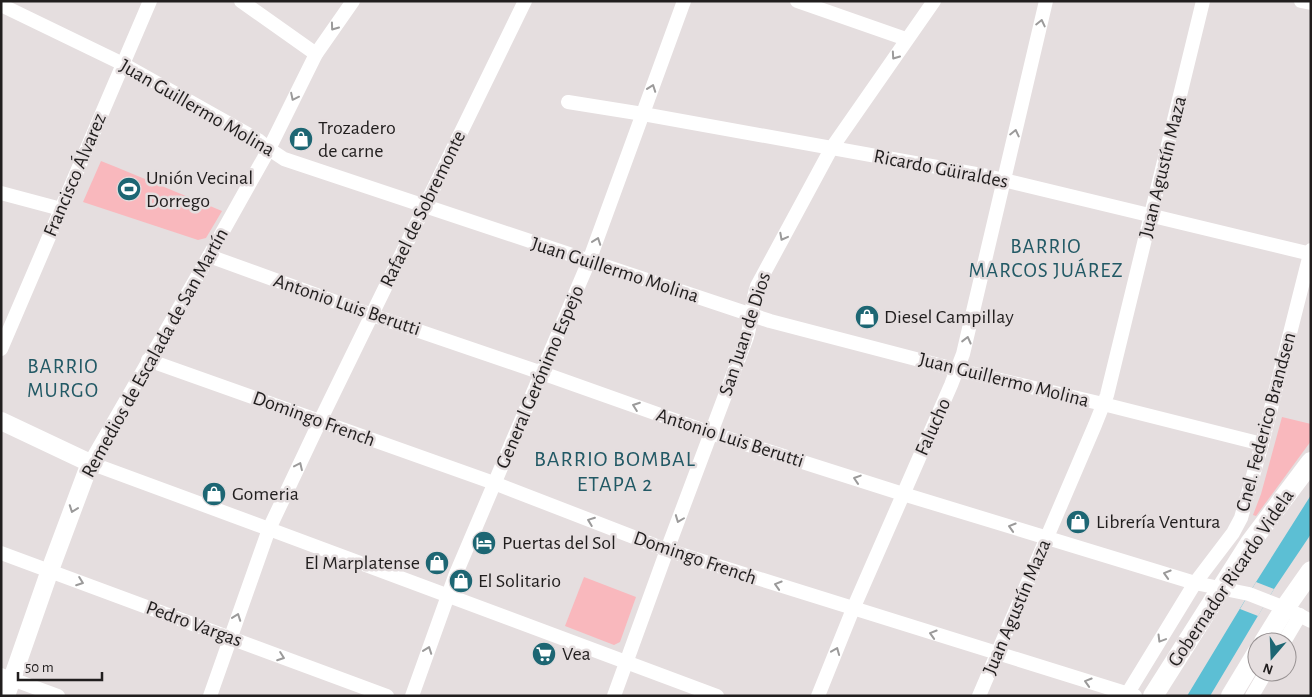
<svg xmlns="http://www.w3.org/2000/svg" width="1312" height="697" font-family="'Alegreya Sans',sans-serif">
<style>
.green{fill:#f9b8bd}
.water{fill:#5cbfd4}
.pier{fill:#e5dedf}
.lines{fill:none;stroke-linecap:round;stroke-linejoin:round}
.minor{stroke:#fff;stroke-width:14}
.major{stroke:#fff;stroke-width:18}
.highway{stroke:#fff;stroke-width:20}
.oneway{stroke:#9b9a9a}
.labels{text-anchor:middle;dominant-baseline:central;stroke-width:5;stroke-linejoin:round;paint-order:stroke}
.street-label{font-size:20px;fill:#211e1e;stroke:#e5dedf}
.poi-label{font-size:20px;fill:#211e1e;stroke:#e5dedf;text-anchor:start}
.neighbourhood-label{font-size:21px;letter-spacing:1px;fill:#225965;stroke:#e5dedf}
.quarter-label{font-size:22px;letter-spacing:1px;fill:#225965;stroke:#e5dedf}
</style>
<rect width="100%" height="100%" fill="#e5dedf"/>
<g class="green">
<polygon points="101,161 116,167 222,211 206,238 198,240 83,202"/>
<polygon points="1282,417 1311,424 1311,441 1256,516 1253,515 1261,494"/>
<polygon points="584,577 636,597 620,642 614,645 565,626"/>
</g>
<polygon class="water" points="1311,495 1311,534 1274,589 1210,696 1187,696 1256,582"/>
<polygon class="pier" points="1256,582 1274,589 1258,616 1240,609"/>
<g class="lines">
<g class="minor">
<polyline points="241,1 316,54"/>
<polyline points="353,1 316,54 269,149 209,256 90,463 269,529 717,696"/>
<polyline points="797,1 906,39"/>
<polyline points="1301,1 1311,3"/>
<polyline points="1,5 123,64 258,140 269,149 284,159 770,321 958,370 1103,404 1262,444"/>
<polyline points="568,102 643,114 987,176 1311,254"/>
<polyline points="1,193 61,209"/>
<polyline points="209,256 372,315 542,373 711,433 903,494 1195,583 1249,594 1285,608 1311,621"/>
<polyline points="1,349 150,1"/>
<polyline points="148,360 494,483 667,550 1135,696"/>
<polyline points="1,553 387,696"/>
<polyline points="1284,642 1300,615"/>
<polyline points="1,675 58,696"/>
<polyline points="210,696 269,529 320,421 525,1"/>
<polyline points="412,696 455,576 589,261 684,1"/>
<path d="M614 696 667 550 747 337C752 320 751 303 757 286L831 149 934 1"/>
<polyline points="818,696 853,609 951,385 963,354 1046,1"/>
<polyline points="979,696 1095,425 1107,395 1203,1"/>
<polyline points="1126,696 1195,583 1233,533 1241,518 1262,444 1311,250"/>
<polyline points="1252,696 1266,672"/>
</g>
<polyline class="major" points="1,421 90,463 50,570 6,696"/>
<g class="highway">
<polyline points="1264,642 1285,608 1311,571"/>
<polyline points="1153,696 1250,543 1311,462"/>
<polyline points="1231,696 1257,653"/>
</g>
</g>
<defs><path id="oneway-chevron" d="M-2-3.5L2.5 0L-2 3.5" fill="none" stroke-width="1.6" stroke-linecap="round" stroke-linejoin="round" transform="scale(1.25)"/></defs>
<g class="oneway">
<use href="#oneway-chevron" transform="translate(1041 23) rotate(-77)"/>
<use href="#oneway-chevron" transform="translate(334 27) rotate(126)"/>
<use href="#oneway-chevron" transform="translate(895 56) rotate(125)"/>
<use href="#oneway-chevron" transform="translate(652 88) rotate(-70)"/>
<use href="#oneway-chevron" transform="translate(294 97) rotate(116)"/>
<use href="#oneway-chevron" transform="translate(1015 133) rotate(-77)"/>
<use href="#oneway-chevron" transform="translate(783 237) rotate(118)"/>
<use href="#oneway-chevron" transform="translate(597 241) rotate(-70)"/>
<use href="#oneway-chevron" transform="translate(967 340) rotate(-76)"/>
<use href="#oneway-chevron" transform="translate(636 406) rotate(-160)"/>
<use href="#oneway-chevron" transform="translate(299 466) rotate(-65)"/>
<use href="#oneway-chevron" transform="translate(857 479) rotate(-162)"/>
<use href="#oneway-chevron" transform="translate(73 509) rotate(110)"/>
<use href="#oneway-chevron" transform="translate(679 519) rotate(111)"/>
<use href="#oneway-chevron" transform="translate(591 521) rotate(-159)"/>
<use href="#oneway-chevron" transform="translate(1012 527) rotate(-163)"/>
<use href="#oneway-chevron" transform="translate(1167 574) rotate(-163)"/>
<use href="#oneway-chevron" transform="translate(80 582) rotate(20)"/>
<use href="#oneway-chevron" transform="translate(778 585) rotate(-163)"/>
<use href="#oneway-chevron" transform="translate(237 617) rotate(-70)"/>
<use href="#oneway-chevron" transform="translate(933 634) rotate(-163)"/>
<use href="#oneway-chevron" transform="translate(1161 639) rotate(121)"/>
<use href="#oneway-chevron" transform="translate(428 650) rotate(-70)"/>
<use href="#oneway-chevron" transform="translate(836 651) rotate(-68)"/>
<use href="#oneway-chevron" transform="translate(281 657) rotate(20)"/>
<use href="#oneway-chevron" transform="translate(1088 682) rotate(-163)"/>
</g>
<defs>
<g id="shop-disc" transform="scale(1.25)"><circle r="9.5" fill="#1d6673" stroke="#e5dedf"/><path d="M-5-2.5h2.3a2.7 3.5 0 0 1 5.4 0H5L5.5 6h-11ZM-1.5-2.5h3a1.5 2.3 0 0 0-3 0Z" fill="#fff"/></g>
<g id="stadium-disc" transform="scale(1.25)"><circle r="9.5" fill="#1d6673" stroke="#e5dedf"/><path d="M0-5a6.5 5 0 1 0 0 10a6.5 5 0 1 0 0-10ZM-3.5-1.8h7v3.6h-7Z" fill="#fff"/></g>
<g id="hotel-disc" transform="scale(1.25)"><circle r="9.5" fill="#1d6673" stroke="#e5dedf"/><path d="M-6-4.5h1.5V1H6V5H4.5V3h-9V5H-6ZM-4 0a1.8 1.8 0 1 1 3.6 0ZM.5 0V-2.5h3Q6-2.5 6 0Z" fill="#fff"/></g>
<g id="supermarket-disc" transform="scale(1.25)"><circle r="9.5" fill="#1d6673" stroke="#e5dedf"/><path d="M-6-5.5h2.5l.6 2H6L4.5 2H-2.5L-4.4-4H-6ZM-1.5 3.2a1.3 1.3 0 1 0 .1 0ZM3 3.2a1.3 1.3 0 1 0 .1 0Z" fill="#fff"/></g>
</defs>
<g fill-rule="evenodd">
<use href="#shop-disc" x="301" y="139"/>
<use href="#stadium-disc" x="129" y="189"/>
<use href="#shop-disc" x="867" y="317"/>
<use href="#shop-disc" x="214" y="494"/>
<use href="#shop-disc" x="1078" y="522"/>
<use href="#hotel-disc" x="484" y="543"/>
<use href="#shop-disc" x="437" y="563"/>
<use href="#shop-disc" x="461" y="581"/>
<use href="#supermarket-disc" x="544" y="654"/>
</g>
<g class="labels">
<g class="street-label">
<text transform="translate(197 108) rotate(30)">Juan Guillermo Molina</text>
<text transform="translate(1163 167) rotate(-76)">Juan Agustín Maza</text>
<text transform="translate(941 169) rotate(11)">Ricardo Güiraldes</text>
<text transform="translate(75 175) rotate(-67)">Francisco Álvarez</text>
<text transform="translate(423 209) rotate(-64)">Rafael de Sobremonte</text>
<text transform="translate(615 270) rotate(18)">Juan Guillermo Molina</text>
<text transform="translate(347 305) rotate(19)">Antonio Luis Berutti</text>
<text transform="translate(745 334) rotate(-72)">San Juan de Dios</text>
<text transform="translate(155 353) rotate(-61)">Remedios de Escalada de San Martín</text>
<text transform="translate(540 377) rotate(-67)">General Gerónimo Espejo</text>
<text transform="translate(1004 380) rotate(14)">Juan Guillermo Molina</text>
<text transform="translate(314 419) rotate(20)">Domingo French</text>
<text transform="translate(1266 422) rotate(-75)">Cnel. Federico Brandsen</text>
<text transform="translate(933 427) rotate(-66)">Falucho</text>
<text transform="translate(730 438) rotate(18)">Antonio Luis Berutti</text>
<text transform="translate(695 558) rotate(19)">Domingo French</text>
<text transform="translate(1231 578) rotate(-56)">Gobernador Ricardo Videla</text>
<text transform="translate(1017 607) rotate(-67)">Juan Agustín Maza</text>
<text transform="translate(194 624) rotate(20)">Pedro Vargas</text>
</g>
<g class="poi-label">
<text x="318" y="128">Trozadero<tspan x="318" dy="23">de carne</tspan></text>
<text x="146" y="178">Unión Vecinal<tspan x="146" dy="23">Dorrego</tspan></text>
<text x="884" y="317">Diesel Campillay</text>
<text x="232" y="494">Gomeria</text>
<text x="1096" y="522">Librería Ventura</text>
<text x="502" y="543">Puertas del Sol</text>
<text x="420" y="563" text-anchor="end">El Marplatense</text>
<text x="478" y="581">El Solitario</text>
<text x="562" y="654">Vea</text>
</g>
<g class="neighbourhood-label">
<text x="1046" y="246">BARRIO<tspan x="1046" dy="24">MARCOS JUÁREZ</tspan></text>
<text x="63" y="366">BARRIO<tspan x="63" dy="24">MURGO</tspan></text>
</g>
<g class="quarter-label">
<text x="615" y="459">BARRIO BOMBAL<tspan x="615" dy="25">ETAPA 2</tspan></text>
</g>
</g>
<rect width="1312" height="697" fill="none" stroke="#211e1e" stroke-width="5"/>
<g transform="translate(1272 657) rotate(199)"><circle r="24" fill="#e5dedf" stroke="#979192"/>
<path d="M0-4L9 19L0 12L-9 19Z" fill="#1d6673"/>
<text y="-8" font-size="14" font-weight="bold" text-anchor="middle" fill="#211e1e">N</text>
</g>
<path d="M18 672v8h84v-8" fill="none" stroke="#211e1e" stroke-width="2.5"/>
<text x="25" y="672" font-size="15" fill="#211e1e" stroke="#e5dedf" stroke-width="4" paint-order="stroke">50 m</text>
</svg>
